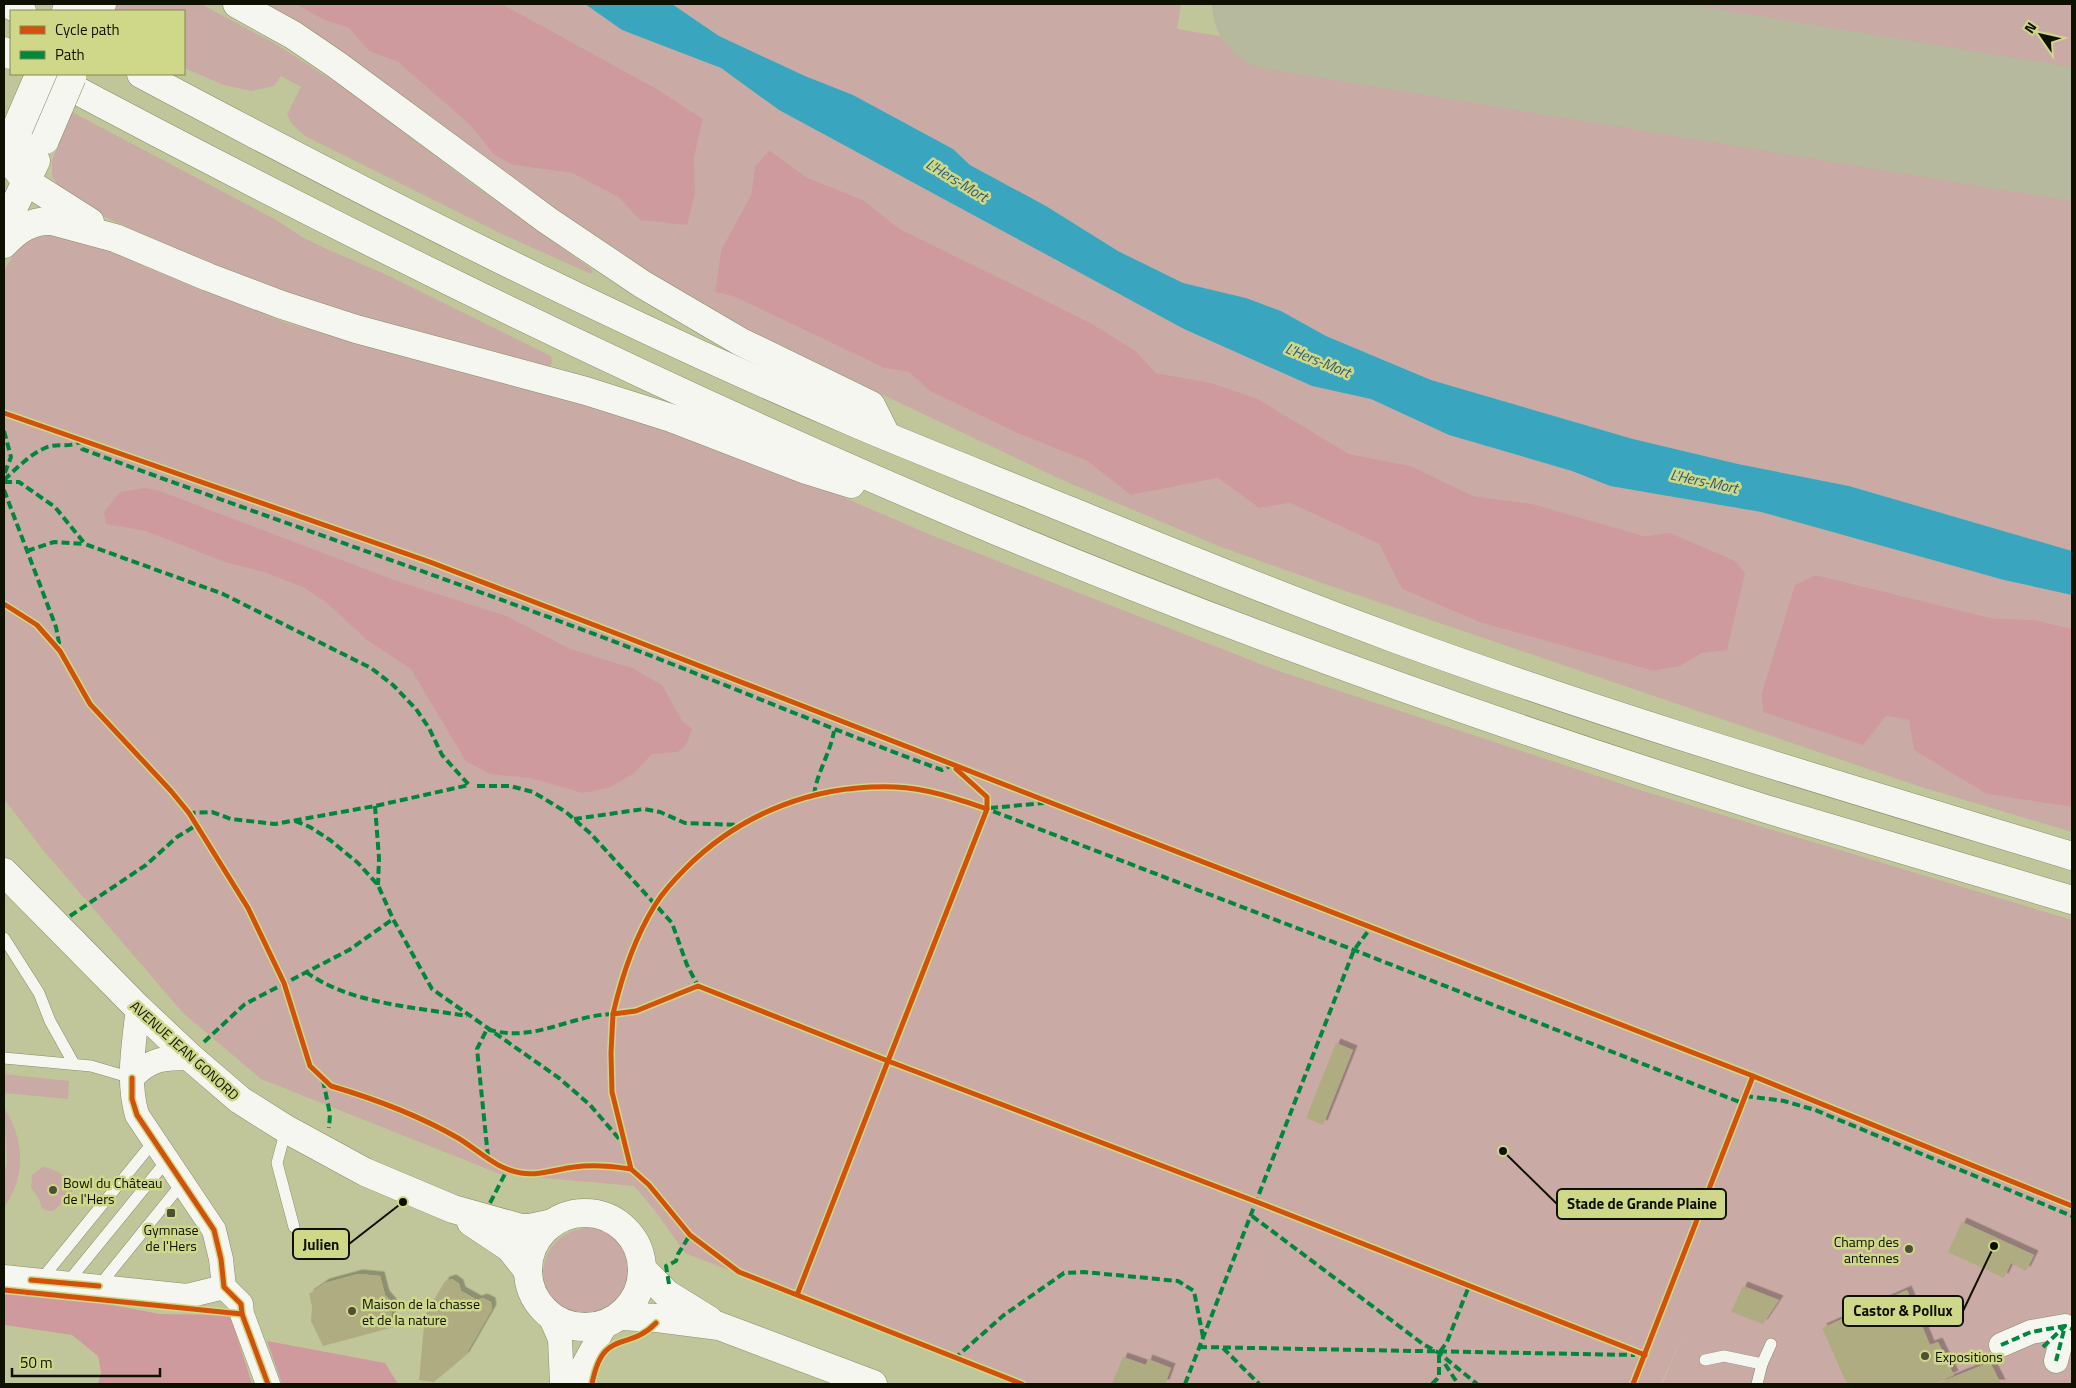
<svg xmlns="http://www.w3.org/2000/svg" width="2076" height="1388" font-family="'Titillium Web',sans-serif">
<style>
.green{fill:#caaaa4;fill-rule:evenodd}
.forest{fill:#cf9a9e}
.water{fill:#3aa5bf}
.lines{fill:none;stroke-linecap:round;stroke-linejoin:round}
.runway{stroke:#b6b99e;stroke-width:132}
.building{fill:#afac82;filter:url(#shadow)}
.lane-casing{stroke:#878b67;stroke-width:12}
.street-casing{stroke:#878b67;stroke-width:25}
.secondary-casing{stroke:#878b67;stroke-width:29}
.primary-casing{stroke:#878b67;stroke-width:29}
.highway-casing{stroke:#878b67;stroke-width:29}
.lane{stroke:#f6f6f0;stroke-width:11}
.street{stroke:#f6f6f0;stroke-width:24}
.secondary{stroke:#f6f6f0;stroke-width:28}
.primary{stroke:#f6f6f0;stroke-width:28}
.highway{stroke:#f6f6f0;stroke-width:28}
.primary-bridge-casing{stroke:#878b67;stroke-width:29;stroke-linecap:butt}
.primary-bridge{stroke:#f6f6f0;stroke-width:28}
.quiet{stroke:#00873e;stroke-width:4;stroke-dasharray:8 4;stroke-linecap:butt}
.cycleway-casing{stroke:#cfd888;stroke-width:8}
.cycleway{stroke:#d2520b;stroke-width:5}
.poi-dot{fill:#4d5036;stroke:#cfd888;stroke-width:2}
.labels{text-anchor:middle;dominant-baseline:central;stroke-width:5;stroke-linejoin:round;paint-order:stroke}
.street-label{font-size:14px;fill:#0f1100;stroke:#cfd888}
.poi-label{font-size:14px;fill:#0f1100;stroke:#cfd888;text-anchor:start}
.water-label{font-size:15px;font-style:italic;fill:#2c5b74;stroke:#cfd888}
.leader{fill:none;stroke:#0f1100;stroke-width:2}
.callout-dot{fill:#0f1100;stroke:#cfd888;stroke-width:2}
.callout{fill:#cfd888;stroke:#0f1100;stroke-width:2}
.callout-label{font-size:15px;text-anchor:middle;font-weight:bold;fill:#0f1100}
</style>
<defs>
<filter id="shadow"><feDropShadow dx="4.5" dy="-4.5" stdDeviation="0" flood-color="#0004"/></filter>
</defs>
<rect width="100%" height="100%" fill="#c1c69a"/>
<g class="green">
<polygon points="114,4 201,4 274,43 349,91 464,178 593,270 591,274 504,235 305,136 292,124 287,114 301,87 281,76 274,86 251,91 224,85 184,68 184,11 111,11"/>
<path d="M264 4H296L324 20 349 28 369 51 398 62 471 126 494 155 513 165 572 173 618 197 640 220 695 193 694 158 703 119 657 89 502 4H585L622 30 721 68 779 110 1184 329 1312 386 1371 399 1449 435 1572 471 1610 486 1761 512 2004 580 2072 595V629L2036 620 1991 618 1816 575 1886 716 1910 720 1987 794 2072 807V832L1918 786 1325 584 1221 547 1060 479 761 337 705 307 590 235 385 84ZM771 150 806 177 863 200 900 229 1089 322 1136 351 1156 373 1212 383 1258 399 1349 454 1411 466 1473 496 1533 504 1644 536 1670 533 1702 653 1680 666 1653 671 1479 622 1402 589 1379 544 1290 503 1259 508 1218 478 1131 495 1087 461 1017 433 930 391 909 372 884 368 735 297 715 292 721 250 751 195 755 166Z"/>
<polygon points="672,4 1181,4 1177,29 2072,176 2072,551 1849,486 1738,464 1633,439 1431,380 1326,336 1281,311 1246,298 1183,283 1118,251 1046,206 970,165 953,149 853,95 805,76 719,36"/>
<polygon points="1546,4 2072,4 2072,90"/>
<polygon points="72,112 278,221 302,237 329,250 389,276 551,356 552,362 549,369 297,301 189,256 90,210 59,188 52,176 52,160"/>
<path d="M46 234 90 241 145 267 286 323 620 412 817 486 931 535 1276 670 1643 791 2072 920V1384H1662L1687 1325 1661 1384H1020L685 1253 656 1212 634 1186 500 1174 261 1079 183 1013 43 850 4 799V272C16 247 20 244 46 234Z"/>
<polygon points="4,1074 69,1081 68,1099 4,1093"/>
<path d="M4 1108C24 1137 27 1178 4 1207V1177L7 1161Z"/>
<path d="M42 1167C51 1167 70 1177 73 1185 74 1195 68 1195 63 1201 57 1209 53 1215 42 1208L38 1197 31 1188 32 1175Z"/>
<circle cx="589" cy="1274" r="46"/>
</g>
<g class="forest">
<polygon points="296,4 502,4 657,89 703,119 694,158 695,193 687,225 640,220 618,197 572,173 513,165 494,155 471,126 398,62 369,51 349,28 324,20"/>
<polygon points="770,150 806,177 863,200 900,229 1089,322 1136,351 1156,373 1212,383 1258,399 1349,454 1411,466 1473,496 1533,504 1644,536 1670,533 1735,561 1745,573 1727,650 1702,653 1680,666 1653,671 1479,622 1402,589 1379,544 1290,503 1259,508 1218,478 1131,495 1087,461 1017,433 930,391 909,372 884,368 735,297 715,292 721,250 751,195 755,166"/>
<polygon points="145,488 157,490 394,580 506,616 570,649 632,668 662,685 682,721 692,729 687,743 678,752 652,754 633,774 608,788 583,793 530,778 490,774 466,761 411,669 367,640 327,603 303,587 264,572 225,562 146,531 106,524 104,512 120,492"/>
<polygon points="1816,575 1991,618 2036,620 2072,629 2072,807 1987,794 1914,750 1909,720 1886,716 1863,745 1763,712 1762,693 1795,585"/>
<polygon points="4,1285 160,1314 230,1315 252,1384 98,1384 101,1372 98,1356 72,1335 4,1325"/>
<polygon points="267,1341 385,1363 398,1384 282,1384"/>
</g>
<polygon class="water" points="585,4 672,4 719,36 805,76 853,95 953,149 970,165 1046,206 1118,251 1183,283 1246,298 1281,311 1326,336 1431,380 1633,439 1738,464 1849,486 2072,551 2072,595 2004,580 1761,512 1610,486 1572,471 1449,435 1371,399 1312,386 1184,329 779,110 721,68 622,30"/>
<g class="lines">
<polyline class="runway" points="1278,4 2072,134"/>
</g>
<g class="building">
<polygon points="1336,1043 1353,1050 1323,1125 1306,1118"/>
<polygon points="1962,1222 2034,1255 2026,1271 2011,1263 2004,1278 1948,1252"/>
<polygon points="358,1274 380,1276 385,1295 392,1303 391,1316 394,1327 323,1346 311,1321 312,1306 309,1294 325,1283"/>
<polygon points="452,1279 459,1284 461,1291 477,1300 483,1298 491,1302 492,1309 465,1356 434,1382 419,1380 425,1315 445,1281"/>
<polygon points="1743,1286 1779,1300 1763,1324 1731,1312"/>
<polygon points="1907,1290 1930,1345 1938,1342 1954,1375 1934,1384 1847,1384 1822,1328"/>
<polygon points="1123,1357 1146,1365 1148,1359 1171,1368 1165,1384 1112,1384"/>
<polygon points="1990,1362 2001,1384 1936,1384"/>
</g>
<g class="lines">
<g class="lane-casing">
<g id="lane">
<polyline points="4,938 39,993 50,1021 74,1064"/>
<polyline points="4,1058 91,1066 132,1078"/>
<polyline points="286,1129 277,1163 294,1227"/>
<polyline points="40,1281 154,1141"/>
<polyline points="67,1283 168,1159"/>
<polyline points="99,1286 183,1182"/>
<polyline points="1705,1360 1724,1356 1762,1364 1757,1384"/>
<polyline points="1762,1364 1771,1344"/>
</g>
</g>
<g class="street-casing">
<g id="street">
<path d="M138 1008C134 1043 127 1081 137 1115L214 1230 221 1259 224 1287 241 1304 242 1314 268 1384"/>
<path d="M132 1078C151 1058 164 1058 191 1058"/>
<polyline points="4,1277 187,1296 224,1287"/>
<polyline points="550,1316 560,1339 562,1384"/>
<polyline points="2001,1345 2031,1332 2065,1326 2056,1361"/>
<polyline points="580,1384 584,1364 606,1324"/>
</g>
</g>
<g class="secondary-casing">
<g id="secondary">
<polyline points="4,872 138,1008 191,1058 240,1100 286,1129 365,1172 453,1209 521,1228 530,1228 553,1223"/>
<circle cx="585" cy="1270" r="57"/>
<polyline points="471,1222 510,1248 528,1271"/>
<polyline points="643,1270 667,1294 709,1320"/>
<polyline points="620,1316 657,1318 719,1326 873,1384"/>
</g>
</g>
<g class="primary-casing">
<g id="primary">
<polyline points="66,11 69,4"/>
<polyline points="99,11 102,4"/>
<polyline points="4,156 36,82"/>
<polyline points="4,227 36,161"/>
</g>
</g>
<g class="highway-casing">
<g id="highway">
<polyline points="8,4 22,11"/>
<polyline points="237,4 293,35 337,65 547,220 642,284 741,342 871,405 886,435"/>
<polyline points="83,11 86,4"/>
<polyline points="4,51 11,55"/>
<path d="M46 74C357 240 674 397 999 532 1249 636 1507 728 1766 809 1868 840 1970 869 2072 900"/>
<path d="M141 74C375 199 613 320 857 424 928 454 1000 482 1071 511 1178 555 1285 598 1393 638 1616 720 1845 787 2072 856"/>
<polyline points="4,154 27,182 90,222"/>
<polyline points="27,182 31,133 46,74"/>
<path d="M4 244C17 230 31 220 52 221L115 238 208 277 282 305 356 329 586 391 671 418 806 470 851 484"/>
</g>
</g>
<use href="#lane" class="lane"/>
<use href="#street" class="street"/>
<use href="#secondary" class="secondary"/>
<use href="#primary" class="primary"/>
<use href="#highway" class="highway"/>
<g class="primary-bridge-casing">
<polyline id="primary-bridge" points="45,140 72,77"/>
</g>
<use href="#primary-bridge" class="primary-bridge"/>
<g class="quiet">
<polyline points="4,431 11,457 4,475"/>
<path d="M4 480C17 468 29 455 45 448 56 442 71 449 80 441L82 449C255 513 429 572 602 637 716 680 827 728 942 770L952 765"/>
<polyline points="4,482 19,482 55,507 85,544 223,594 371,668 393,685 416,709 429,728 442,755 469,785 375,806 275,824 231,819 212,812 189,813"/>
<polyline points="4,490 56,627 60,648"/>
<polyline points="27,551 54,542 85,544"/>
<polyline points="477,786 510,786 533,792 566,812 591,834 672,923 687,965 698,986"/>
<path d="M814 795C817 772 830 754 834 731"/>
<polyline points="375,806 379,858 378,885"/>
<polyline points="982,807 1354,950 1742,1103"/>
<polyline points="990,808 1044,803"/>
<polyline points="574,819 644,809 660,812 685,823 739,825"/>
<polyline points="295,821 310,827 330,840 358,863 378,885 393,919 432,989 559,1078 590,1105 621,1141"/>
<polyline points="70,916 146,865 177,837 195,826"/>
<path d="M306 972C350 1004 415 1007 467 1016"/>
<polyline points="204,1042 245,1004 349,950 393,919"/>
<polyline points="323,1080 330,1114 329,1128"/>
<polyline points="1745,1096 1784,1101 1815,1110 2072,1216"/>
<path d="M488 1157 477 1049 487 1029C533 1044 569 1015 613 1014L614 1012"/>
<polyline points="490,1203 507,1170"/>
<polyline points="1252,1216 1423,1344 1439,1353 1477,1384"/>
<polyline points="669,1284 666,1266 676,1261 678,1254 690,1235"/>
<polyline points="2001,1345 2031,1332 2065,1326 2056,1361"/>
<polyline points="1199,1347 1635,1355"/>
<polyline points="2043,1347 2065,1326 2072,1329"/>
<polyline points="1223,1348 1259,1384"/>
<polyline points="954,1359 1004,1315 1064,1273 1084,1272 1178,1281 1194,1291 1203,1337"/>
<polyline points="1445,1364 1458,1384"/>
<polyline points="1185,1384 1354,950 1372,926"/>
<polyline points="1432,1384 1439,1377 1439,1353 1447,1342 1469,1286"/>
</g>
<g class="cycleway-casing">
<g id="cycleway">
<polyline points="4,413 430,562 628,638 1753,1076 2072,1206"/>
<path d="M4 604 37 625 60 651 90 704 171 791 189 813 248 908 284 983 310 1066 331 1086C375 1099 418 1115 458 1138 478 1150 498 1170 521 1173 539 1176 557 1169 574 1167 593 1164 612 1166 631 1169"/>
<polyline points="956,769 987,797 987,809 888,1061 1257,1202 1645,1355"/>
<path d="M613 1014C622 975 634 939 655 905 663 892 675 879 686 868 742 812 817 784 895 787 926 788 958 799 987 809"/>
<polyline points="132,1078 132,1099 137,1115 214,1230 221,1259 224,1287 241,1304 242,1314 268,1384"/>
<polyline points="31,1280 99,1286"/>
<polyline points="4,1290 242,1314"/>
<polyline points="797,1295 888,1061 698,986 636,1011 613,1014 611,1053 612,1092 631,1169 649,1185 690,1235 739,1272 1022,1384"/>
<path d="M592 1384C603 1327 627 1353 656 1323"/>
<polyline points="1633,1384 1753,1076"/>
</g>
</g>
<use href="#cycleway" class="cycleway"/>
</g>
<g class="poi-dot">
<circle cx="53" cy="1190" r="5"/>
<rect x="166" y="1208" width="10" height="10" rx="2.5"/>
<circle cx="1909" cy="1249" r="5"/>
<circle cx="352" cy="1311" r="5"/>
<circle cx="1925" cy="1356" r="5"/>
</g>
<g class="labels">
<g class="street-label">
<text transform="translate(185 1050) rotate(42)">AVENUE JEAN GONORD</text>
</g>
<g class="poi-label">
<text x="63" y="1182">Bowl du Château<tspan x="63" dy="16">de l'Hers</tspan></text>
<text x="171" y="1229" text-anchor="middle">Gymnase<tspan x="171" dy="16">de l'Hers</tspan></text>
<text x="1899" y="1241" text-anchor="end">Champ des<tspan x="1899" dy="16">antennes</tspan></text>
<text x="362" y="1303">Maison de la chasse<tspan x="362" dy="16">et de la nature</tspan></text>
<text x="1935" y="1356">Expositions</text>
</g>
<g class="water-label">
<text transform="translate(957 180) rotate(31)">L'Hers-Mort</text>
<text transform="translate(1318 360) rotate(22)">L'Hers-Mort</text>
<text transform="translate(1704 481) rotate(12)">L'Hers-Mort</text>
</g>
</g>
<path class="leader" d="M1503 1151L1557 1204M403 1202L349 1244M1994 1246L1963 1311"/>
<g class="callout-dot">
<circle cx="1503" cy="1151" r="5"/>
<circle cx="403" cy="1202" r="5"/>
<circle cx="1994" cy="1246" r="5"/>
</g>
<g class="callout">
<rect x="1557" y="1189" width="169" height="30" rx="5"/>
<rect x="293" y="1229" width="56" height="30" rx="5"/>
<rect x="1843" y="1296" width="120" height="30" rx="5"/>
</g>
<g class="callout-label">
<text x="1642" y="1209">Stade de Grande Plaine</text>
<text x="321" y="1250">Julien</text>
<text x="1903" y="1316">Castor &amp; Pollux</text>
</g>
<rect width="2076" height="1388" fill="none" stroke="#0f1100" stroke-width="10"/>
<rect x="10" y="10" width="175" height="65" fill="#cfd888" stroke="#828852"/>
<rect x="20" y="26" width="25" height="8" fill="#d2520b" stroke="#828852"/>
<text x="55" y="35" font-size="15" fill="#0f1100">Cycle path</text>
<rect x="20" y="51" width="25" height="8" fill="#00873e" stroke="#828852"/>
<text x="55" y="60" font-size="15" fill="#0f1100">Path</text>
<g transform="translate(2041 35) rotate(304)" stroke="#cfd888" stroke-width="4" paint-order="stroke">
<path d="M0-4L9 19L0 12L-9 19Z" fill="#0f1100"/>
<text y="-8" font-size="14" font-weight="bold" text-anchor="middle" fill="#0f1100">N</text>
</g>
<path d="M12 1368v8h148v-8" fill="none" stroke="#0f1100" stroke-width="2.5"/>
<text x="20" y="1368" font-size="15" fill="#0f1100" stroke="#cfd888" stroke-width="4" paint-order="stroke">50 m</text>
</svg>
